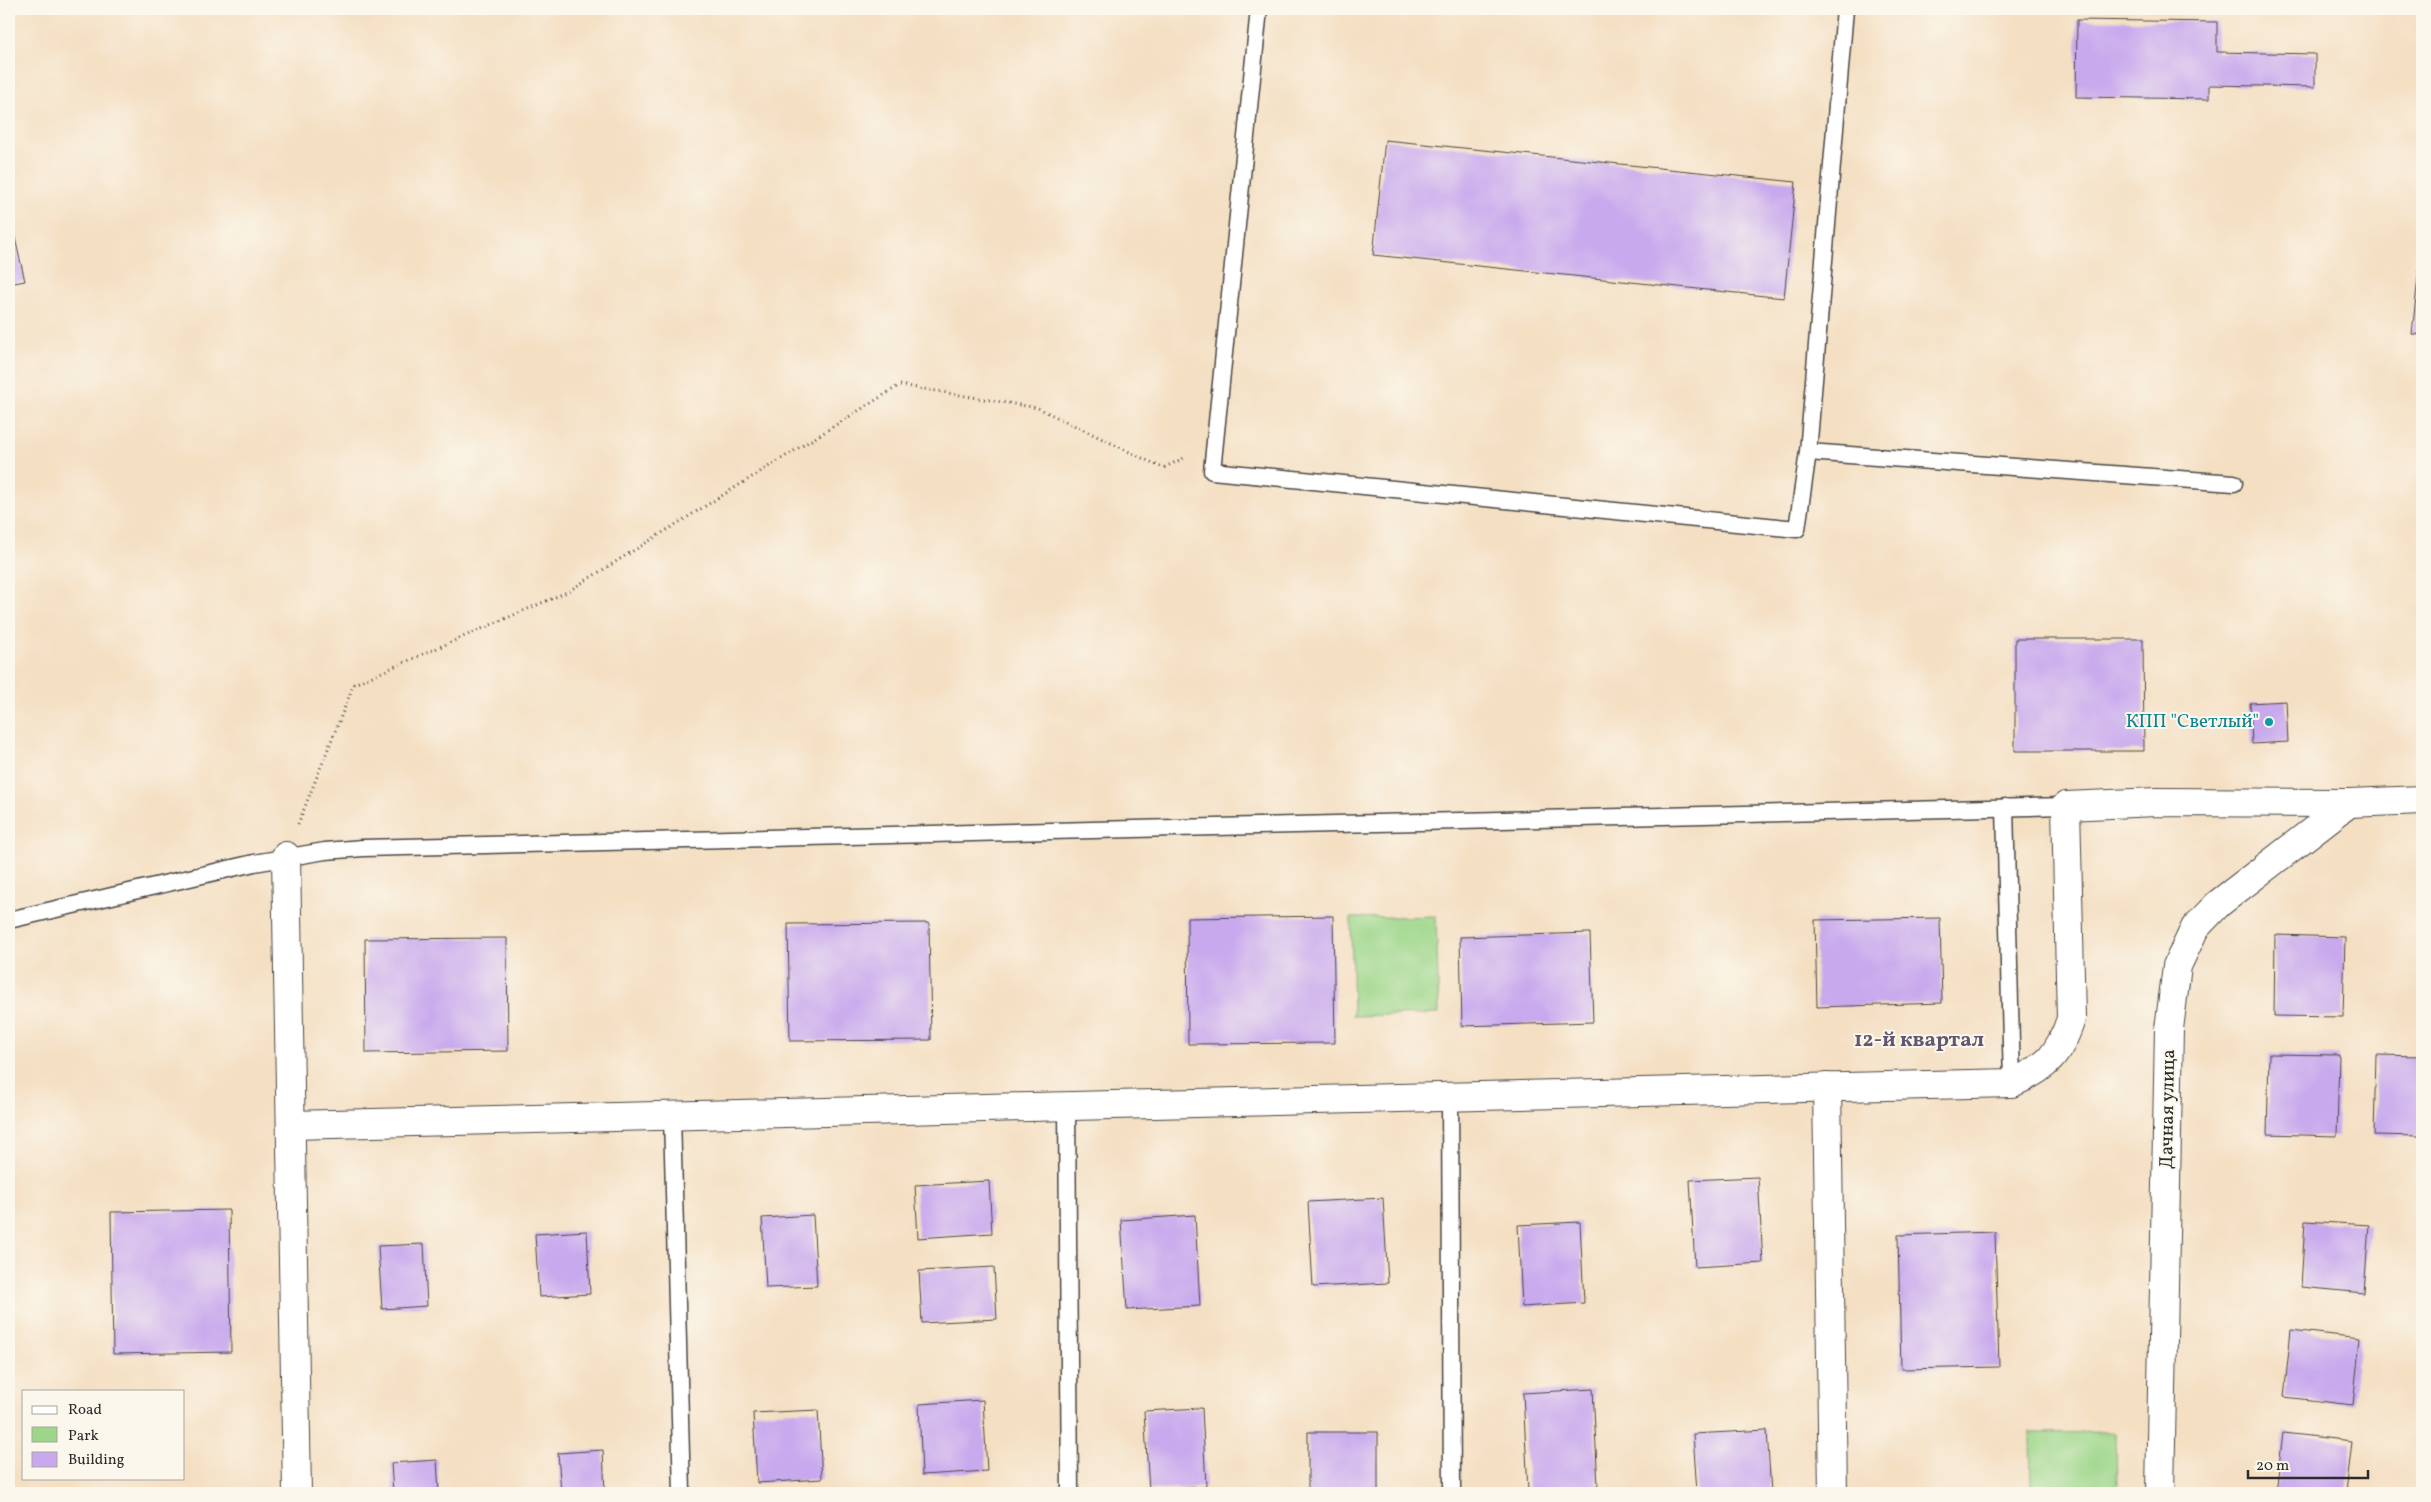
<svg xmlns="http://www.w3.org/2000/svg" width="2431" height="1502" font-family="Vollkorn,serif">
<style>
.green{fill:#9cd689;stroke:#64805a}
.building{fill:#c8a9ed}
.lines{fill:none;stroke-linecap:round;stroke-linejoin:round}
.lane-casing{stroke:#494642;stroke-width:19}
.street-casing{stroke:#494642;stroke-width:30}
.path{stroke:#494642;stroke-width:3;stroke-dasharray:1 4;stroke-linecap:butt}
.lane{stroke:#fff;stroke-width:16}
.street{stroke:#fff;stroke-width:28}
.culture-dot{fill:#0f9aa8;stroke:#fbf7ec;stroke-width:2}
.labels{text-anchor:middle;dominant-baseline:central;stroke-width:4;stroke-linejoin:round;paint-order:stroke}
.culture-label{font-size:19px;fill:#0d838f;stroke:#fbf7ec;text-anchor:end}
.street-label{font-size:19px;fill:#2b2b2b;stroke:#fbf7ec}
.quarter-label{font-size:21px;font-weight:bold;fill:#62576f;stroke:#fbf7ec}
</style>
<rect width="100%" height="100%" fill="#fbf7ec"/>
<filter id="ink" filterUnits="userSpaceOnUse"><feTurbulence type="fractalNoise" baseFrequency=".02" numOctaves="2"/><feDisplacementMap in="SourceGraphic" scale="10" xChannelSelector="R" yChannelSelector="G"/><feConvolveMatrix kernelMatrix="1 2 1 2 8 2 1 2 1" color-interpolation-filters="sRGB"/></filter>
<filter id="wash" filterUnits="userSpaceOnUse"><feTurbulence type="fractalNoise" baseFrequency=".0096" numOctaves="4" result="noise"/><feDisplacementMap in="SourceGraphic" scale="20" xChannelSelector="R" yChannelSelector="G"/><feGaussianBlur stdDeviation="1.12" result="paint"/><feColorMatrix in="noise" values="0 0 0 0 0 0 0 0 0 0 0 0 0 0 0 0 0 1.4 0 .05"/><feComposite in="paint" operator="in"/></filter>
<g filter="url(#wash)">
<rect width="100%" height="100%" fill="#f4dfc3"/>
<g class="green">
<polygon points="1436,916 1439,1014 1353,1016 1351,918"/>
<polygon points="2116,1432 2117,1493 2031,1493 2030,1433"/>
</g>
<g id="blocks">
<g class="building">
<polygon points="2077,20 2217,22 2217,52 2315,54 2315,87 2209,85 2209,99 2076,97"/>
<polygon points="1385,140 1796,182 1784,298 1373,255"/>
<polygon points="9,212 25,281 9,284"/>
<polygon points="2421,249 2422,249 2422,335 2412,334"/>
<polygon points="2015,639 2143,639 2144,751 2015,751"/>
<polygon points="2286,701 2288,742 2252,744 2250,703"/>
<polygon points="1333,916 1335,1043 1188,1044 1187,918"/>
<polygon points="1940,918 1942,1003 1817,1007 1815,920"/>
<polygon points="929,923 931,1040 790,1041 788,924"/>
<polygon points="1590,933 1593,1022 1462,1026 1460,937"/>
<polygon points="2275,935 2345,937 2343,1017 2274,1016"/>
<polygon points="507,938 508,1051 366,1053 365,939"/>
<polygon points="2269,1054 2339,1055 2337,1136 2267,1134"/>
<polygon points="2376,1055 2422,1056 2422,1136 2374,1135"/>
<polygon points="1758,1177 1763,1263 1695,1267 1690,1180"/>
<polygon points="989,1181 992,1233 918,1238 915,1185"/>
<polygon points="1383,1198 1388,1283 1313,1287 1308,1202"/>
<polygon points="229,1210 231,1352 113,1354 111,1212"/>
<polygon points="813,1215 817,1286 766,1288 762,1218"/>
<polygon points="1195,1215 1200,1306 1127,1310 1121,1220"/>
<polygon points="2305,1221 2369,1225 2364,1293 2301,1287"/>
<polygon points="1580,1222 1584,1303 1522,1307 1518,1225"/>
<polygon points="587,1231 590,1294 539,1297 535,1234"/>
<polygon points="1995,1232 1999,1367 1901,1369 1898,1235"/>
<polygon points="424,1244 427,1306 382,1309 378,1246"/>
<polygon points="994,1267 997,1319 922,1323 919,1271"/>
<polygon points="2291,1330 2360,1338 2353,1405 2284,1397"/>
<polygon points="1593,1389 1598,1487 1528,1491 1523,1393"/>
<polygon points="983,1400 987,1471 922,1475 919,1404"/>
<polygon points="1202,1408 1206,1487 1149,1490 1144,1411"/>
<polygon points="818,1410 822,1479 757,1483 753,1413"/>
<polygon points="1767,1430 1771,1493 1697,1493 1693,1434"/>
<rect x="1308" y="1432" width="70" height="61"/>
<polygon points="2283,1433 2352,1441 2346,1493 2276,1493"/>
<polygon points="603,1450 605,1493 561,1493 558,1453"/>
<polygon points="437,1460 439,1493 393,1493 391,1463"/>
</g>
</g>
</g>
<g filter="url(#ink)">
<use href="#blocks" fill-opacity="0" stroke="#494642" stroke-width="1"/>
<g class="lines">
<g class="lane-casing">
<g id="lane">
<polyline points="1259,9 1212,471 1797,529 1808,452 1845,9"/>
<polyline points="1808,452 2234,483"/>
<polyline points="2005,807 2012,1083"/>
<polyline points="9,920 254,863 325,851 363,848 2066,806"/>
<polyline points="1450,1097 1452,1493"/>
<polyline points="1067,1106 1070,1493"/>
<polyline points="672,1116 682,1493"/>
</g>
</g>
<g class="street-casing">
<g id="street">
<polyline points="286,856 297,1493"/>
<polyline points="1827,1087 1833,1493"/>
<path d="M291 1125 2012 1083C2047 1068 2059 1055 2071 1019L2066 806 2156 802 2349 803 2422 800"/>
<polyline points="2160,1493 2169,1029 2177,966 2195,928 2218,904 2349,803"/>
</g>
</g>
<polyline class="path" points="298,824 354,684 567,592 900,385 1038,408 1163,468 1184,458"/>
<use href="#lane" class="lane"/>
<use href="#street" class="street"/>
</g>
</g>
<circle class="culture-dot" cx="2269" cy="722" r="5"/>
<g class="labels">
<g class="culture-label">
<text x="2259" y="722">КПП "Светлый"</text>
</g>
<g class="street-label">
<text transform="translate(2168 1109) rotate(-89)">Дачная улица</text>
</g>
<g class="quarter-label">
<text x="1919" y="1040">12-й квартал</text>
</g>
</g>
<rect width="2431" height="1502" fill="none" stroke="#fbf7ec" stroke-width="30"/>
<rect x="22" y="1390" width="162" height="90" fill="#fbf7ec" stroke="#a8a59f"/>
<rect x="32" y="1406" width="25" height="8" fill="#ffffff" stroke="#a8a59f"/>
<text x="68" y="1414" font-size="15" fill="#2b2b2b">Road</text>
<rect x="32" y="1427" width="25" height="15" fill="#9cd689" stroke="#a8a59f"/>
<text x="68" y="1440" font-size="15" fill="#2b2b2b">Park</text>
<rect x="32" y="1452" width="25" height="15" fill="#c8a9ed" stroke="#a8a59f"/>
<text x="68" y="1464" font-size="15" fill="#2b2b2b">Building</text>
<path d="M2248 1470v8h120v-8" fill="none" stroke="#2b2b2b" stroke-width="2.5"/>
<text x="2256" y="1470" font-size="15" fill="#2b2b2b" stroke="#fbf7ec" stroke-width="4" paint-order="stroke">20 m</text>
</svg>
